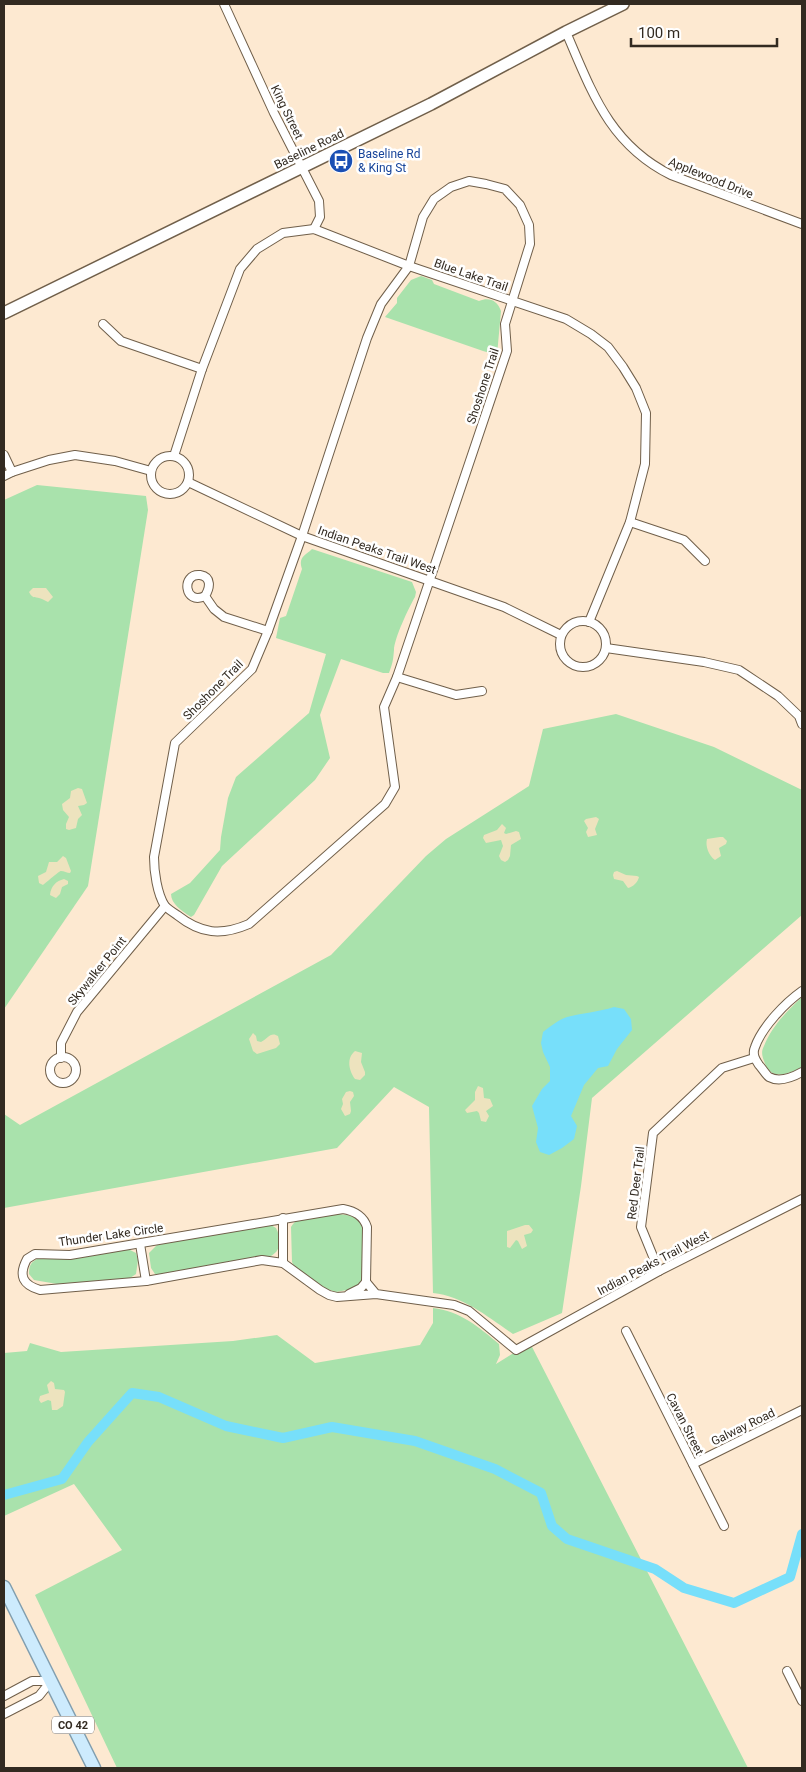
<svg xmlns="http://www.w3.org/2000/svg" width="806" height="1772" font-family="Roboto,sans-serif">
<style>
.green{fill:#a9e2ac}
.sand{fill:#ede3be}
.water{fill:#77dffa}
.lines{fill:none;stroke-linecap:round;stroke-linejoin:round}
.canal{stroke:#77dffa;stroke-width:10}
.street-casing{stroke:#705f4a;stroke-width:10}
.secondary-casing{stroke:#705f4a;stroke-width:14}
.primary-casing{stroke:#819eaf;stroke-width:15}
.street{stroke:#fff;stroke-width:8}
.secondary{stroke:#fff;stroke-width:11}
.primary{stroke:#cdebfd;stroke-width:12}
.labels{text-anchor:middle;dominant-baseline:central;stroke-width:5;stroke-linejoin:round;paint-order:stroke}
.shield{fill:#fff;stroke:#706a64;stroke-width:1}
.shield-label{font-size:11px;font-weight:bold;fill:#322a21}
.street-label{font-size:12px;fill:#322a21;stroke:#fff}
.transit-label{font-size:12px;fill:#164399;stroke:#fff;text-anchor:start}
</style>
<rect width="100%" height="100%" fill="#fde9d1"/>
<g class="green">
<path d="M421 276 432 280 434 284 479 301C489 297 497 300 501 311L497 355 483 351 385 317 397 303V298L411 280Z"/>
<polygon points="37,485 146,496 148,510 88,886 4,1009 4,500"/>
<path d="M312 549 412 582 416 592 415 597C409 607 394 639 394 650 393 661 393 662 389 673H383L341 659 320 715 330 758 315 780 222 866 194 915 191 917C182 911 171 904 171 894L190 883 220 850 221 837 228 798 236 777 309 713 326 654 276 638 280 618 286 616 302 569C298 557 305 556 312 549Z"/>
<path d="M616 714 714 747 802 790V915L592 1098 581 1186 562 1313 513 1334C488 1317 463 1296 433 1293L429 1107 394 1087 337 1148 4 1208V1114L20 1125 331 955 426 856 446 839 529 786 543 729Z"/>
<path d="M802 997V1067C788 1074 771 1082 764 1061 762 1056 761 1051 764 1046 772 1026 787 1011 802 997Z"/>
<path d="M339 1214C348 1215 359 1216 362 1226 365 1234 362 1271 362 1282L358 1288 336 1292 327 1289 295 1268 292 1262 291 1227C299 1212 324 1215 339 1214Z"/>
<path d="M269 1224 276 1228C281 1238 282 1250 271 1256L162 1275 155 1274 151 1268 149 1253 157 1245Z"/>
<path d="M128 1249 136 1253 138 1260 136 1274 130 1278 57 1284 34 1280 29 1274C29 1265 31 1262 39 1258L85 1257Z"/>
<path d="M433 1308C460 1311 479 1327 499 1344L500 1355 496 1364 530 1343 748 1768H117L35 1595 122 1550 74 1484 4 1516V1353L27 1351 30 1343 61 1352 233 1341 277 1335 315 1363 420 1345 433 1323Z"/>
</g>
<g class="sand">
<path d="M33 588H46L53 597 48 602C46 601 44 600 42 599 36 596 33 600 29 592Z"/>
<polygon points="78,788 82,789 87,803 84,805 78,806 82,815 78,819 76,828 69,830 66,829 66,824 69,817 63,810 62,804 70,798 71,791"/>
<polygon points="596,817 599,819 595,829 597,835 588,837 586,832 588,828 584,821 586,819"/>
<polygon points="502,824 506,828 504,833 506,834 516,831 519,832 521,839 511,845 510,856 508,860 505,862 501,860 499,856 503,846 501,840 486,843 483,838 484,835 497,830"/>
<path d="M720 837H723L727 841 726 844 719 848 721 856 715 860C709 856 705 846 707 839Z"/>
<path d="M63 856 66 858 71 871 70 873C67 873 64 871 61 871 59 871 47 882 43 885L39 883 38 876 46 872 49 862H57Z"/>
<path d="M617 871 626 875 637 876 639 877C638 882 633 887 628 888L623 881 614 879 613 875 614 872Z"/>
<path d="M64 879 68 881V884L62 887 60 894 56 898 50 895C51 886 56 881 64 879Z"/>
<path d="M253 1033 256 1036 257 1041 261 1042C267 1039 271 1031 278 1036L280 1044 276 1048 257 1054 253 1051 249 1039Z"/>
<path d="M355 1051 362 1053 361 1062 365 1072V1075L360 1080 355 1079C349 1071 346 1058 355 1051Z"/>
<polygon points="478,1086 483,1088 484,1098 490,1099 493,1106 486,1111 489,1116 486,1122 481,1121 479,1113 477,1111 467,1113 465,1110 475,1100 475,1092"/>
<polygon points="350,1091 353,1092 354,1096 350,1102 351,1111 350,1114 345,1116 341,1109 343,1104 342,1099 346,1092"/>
<polygon points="525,1225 529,1225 533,1230 531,1233 524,1235 527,1246 522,1249 518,1241 516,1240 510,1248 507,1247 507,1231"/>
<polygon points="51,1381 54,1383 55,1389 64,1390 65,1392 63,1406 57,1410 52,1410 51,1401 48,1400 41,1403 39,1400 40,1396 49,1393 47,1385"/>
</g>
<path class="water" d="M614 1007 624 1009 631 1019 632 1030 617 1049 608 1066 598 1068 584 1085 571 1116 577 1126 574 1139 562 1148 549 1155 540 1152 536 1142 538 1128 532 1106 542 1089 550 1081V1067L543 1052 541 1043 543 1032C551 1026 558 1020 567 1017 581 1013 599 1012 614 1007Z"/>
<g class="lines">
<polyline class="canal" points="4,1495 62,1479 88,1442 132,1393 159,1397 226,1426 283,1438 332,1427 415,1441 495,1469 541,1493 552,1526 567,1539 655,1569 684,1588 734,1603 790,1577 802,1534"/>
<g class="street-casing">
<g id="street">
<polyline points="224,4 274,113 319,201 320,217 314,229"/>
<path d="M566 32C592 92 609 144 671 175L802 224"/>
<path d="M469 181 486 184 505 189 520 205 529 225 530 244 505 324 507 351 397 677 384 707 395 787 385 804 249 924C221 936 201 934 177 915 174 913 168 909 165 906 157 894 154 871 154 857L175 743 252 669 268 631 302 536 367 338 381 304 409 266 423 217 434 199 451 187Z"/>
<polyline points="103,324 121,341 202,369"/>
<polyline points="4,455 12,472"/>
<circle cx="170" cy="475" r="19"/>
<polyline points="174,456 202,369 240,269 257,249 283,233 314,229 409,266 566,319 591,334 608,347 623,367 636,388 646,413 645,464 630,522 589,622"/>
<polyline points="4,476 12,472 49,460 75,455 115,461 151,471"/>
<polyline points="188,482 302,536 504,607 561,635"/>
<polyline points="630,522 684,540 705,561"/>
<path d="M205 596C184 606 181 573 200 575 212 577 210 588 205 596L214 609 224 617 268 631"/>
<circle cx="583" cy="644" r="23"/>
<polyline points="606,648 704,662 739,670 778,696 799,716 802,724"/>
<polyline points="397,677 456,695 482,691"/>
<path d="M802 991C785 1003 762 1027 755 1047 752 1054 755 1059 759 1065 762 1068 766 1075 769 1077 780 1083 793 1077 802 1072"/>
<circle cx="63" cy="1070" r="13"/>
<polyline points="61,1058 61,1043 77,1012 165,906"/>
<polyline points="283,1218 283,1263"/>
<polyline points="140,1244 146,1281"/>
<polyline points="659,1271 641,1227 653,1133 722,1068 754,1058"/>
<polyline points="349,1294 361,1288 366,1282"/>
<path d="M376 1294 366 1282 367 1227C363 1215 354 1211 343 1209L70 1255 35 1254 27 1259C18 1276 23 1285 40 1290L146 1281 262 1260 283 1263 320 1290 329 1295 337 1297 376 1294 454 1305 469 1311 516 1350 659 1271 802 1199"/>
<polyline points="626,1331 724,1526"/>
<polyline points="693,1464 802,1410"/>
<polyline points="787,1671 802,1701"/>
<polyline points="4,1696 32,1681 51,1681"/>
<polyline points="4,1714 39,1696 51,1681"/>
</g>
</g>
<g class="secondary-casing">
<polyline id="secondary" points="4,313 431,104 566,32 623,4"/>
</g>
<g class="primary-casing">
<polyline id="primary" points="4,1587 94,1768"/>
</g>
<use href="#street" class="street"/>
<use href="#secondary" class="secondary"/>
<use href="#primary" class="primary"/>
</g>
<defs>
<g id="bus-disc" transform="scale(1.25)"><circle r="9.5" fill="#1a4fb4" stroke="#fff"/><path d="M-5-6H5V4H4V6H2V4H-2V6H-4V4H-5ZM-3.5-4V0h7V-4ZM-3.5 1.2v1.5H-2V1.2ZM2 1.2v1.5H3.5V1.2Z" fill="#fff"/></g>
</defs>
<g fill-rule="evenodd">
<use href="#bus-disc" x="341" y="161"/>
</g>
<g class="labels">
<rect class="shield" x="52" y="1716.5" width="42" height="17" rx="4"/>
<g class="shield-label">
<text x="73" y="1725">CO 42</text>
</g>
<g class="street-label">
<text transform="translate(287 112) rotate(64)">King Street</text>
<text transform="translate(309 149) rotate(-26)">Baseline Road</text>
<text transform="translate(711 178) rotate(22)">Applewood Drive</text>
<text transform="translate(471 275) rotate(19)">Blue Lake Trail</text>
<text transform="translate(483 386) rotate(-72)">Shoshone Trail</text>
<text transform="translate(377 550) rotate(19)">Indian Peaks Trail West</text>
<text transform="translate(213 690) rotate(-45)">Shoshone Trail</text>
<text transform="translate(97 971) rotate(-51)">Skywalker Point</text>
<text transform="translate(636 1183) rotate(-83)">Red Deer Trail</text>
<text transform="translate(111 1235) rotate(-8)">Thunder Lake Circle</text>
<text transform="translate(653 1263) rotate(-28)">Indian Peaks Trail West</text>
<text transform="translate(685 1424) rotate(63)">Cavan Street</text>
<text transform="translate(743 1427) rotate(-26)">Galway Road</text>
</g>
<g class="transit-label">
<text x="358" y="154">Baseline Rd<tspan x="358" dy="14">&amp; King St</tspan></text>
</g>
</g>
<rect width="806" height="1772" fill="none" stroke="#322a21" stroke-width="10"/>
<path d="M631 38v8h146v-8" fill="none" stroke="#322a21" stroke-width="2.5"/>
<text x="638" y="38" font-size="15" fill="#322a21" stroke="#ffffff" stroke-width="4" paint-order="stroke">100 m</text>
</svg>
